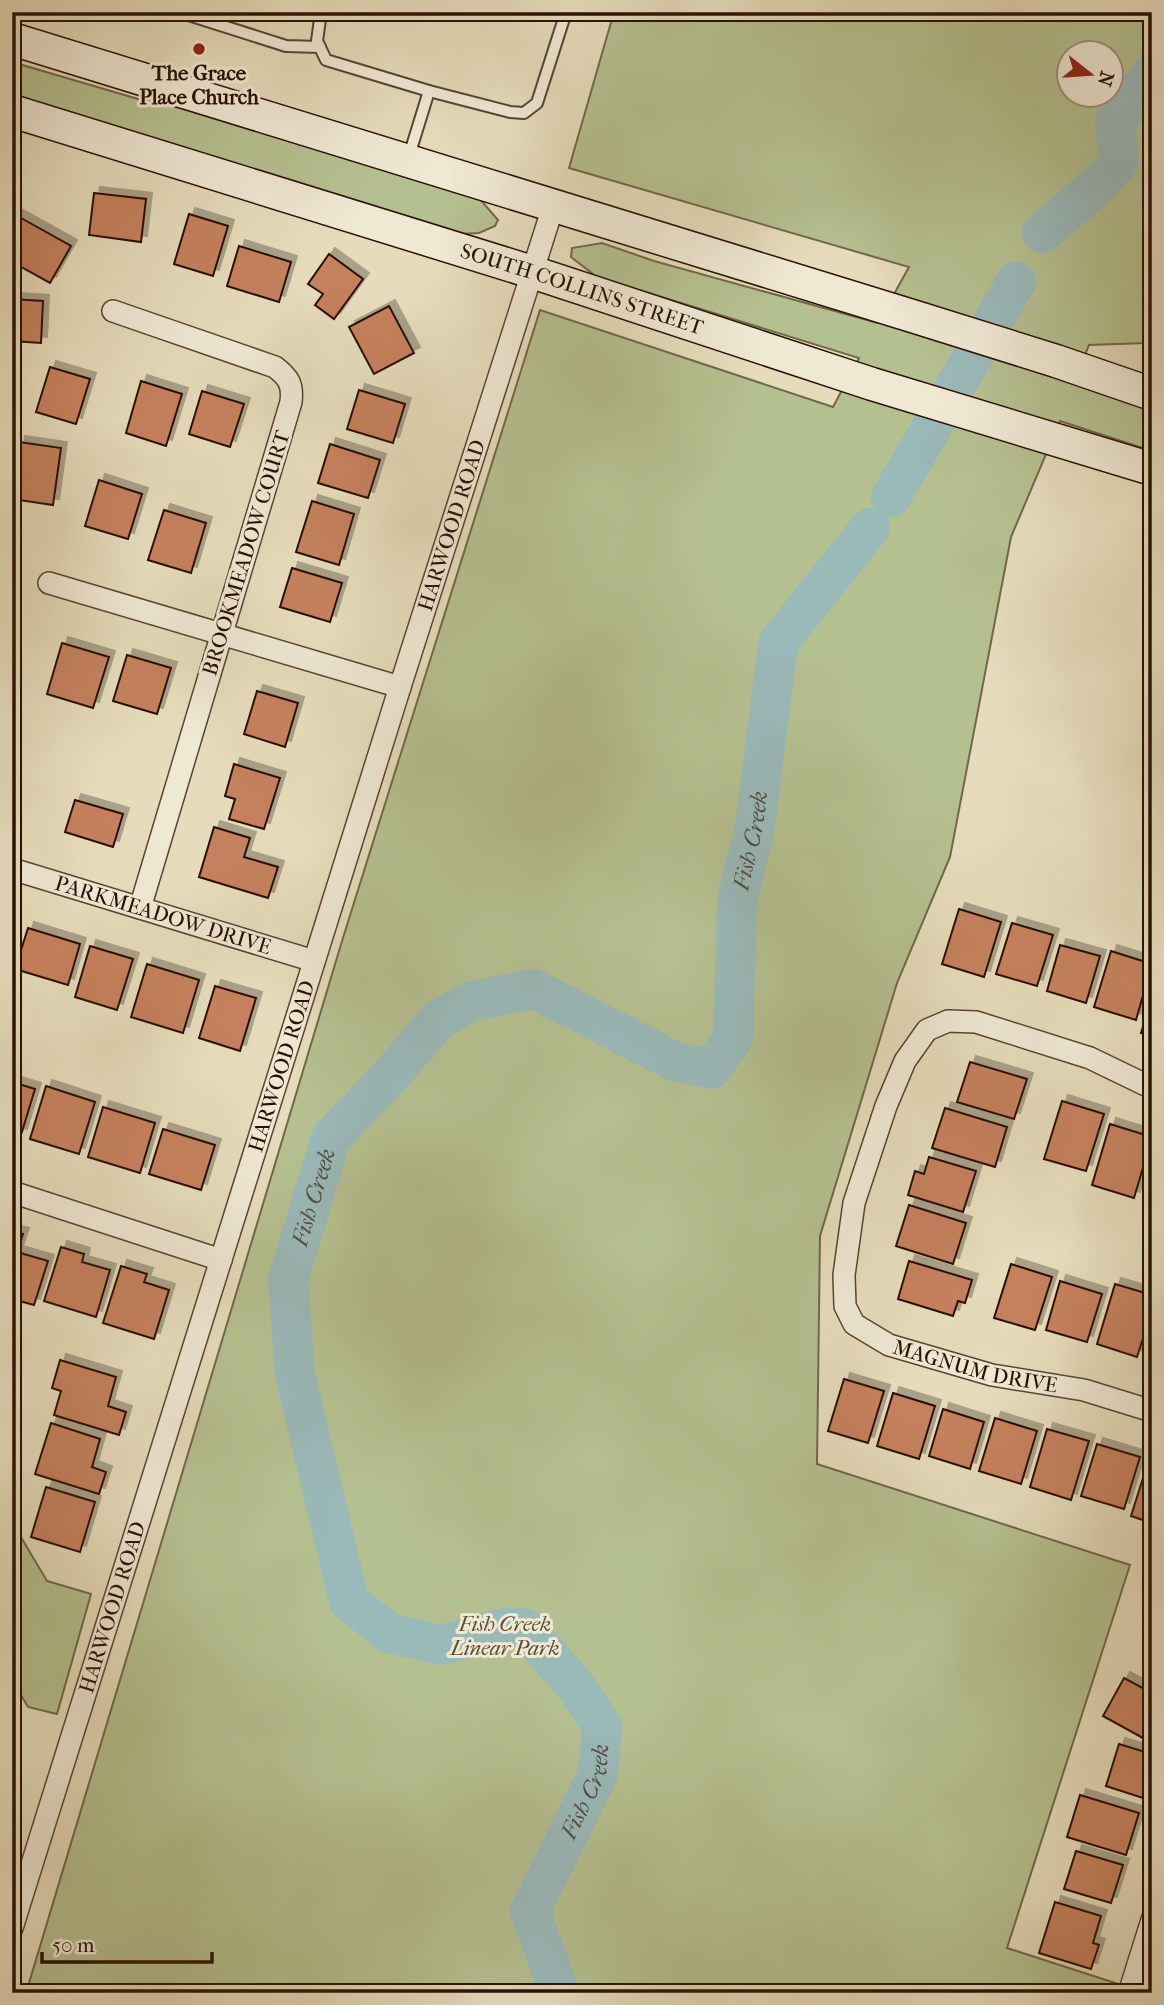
<svg xmlns="http://www.w3.org/2000/svg" width="1164" height="2005" font-family="'IM FELL French Canon',serif">
<style>
.green{fill:#b5c090;stroke:#70684a;stroke-width:2;fill-rule:evenodd}
.lines{fill:none;stroke-linecap:round;stroke-linejoin:round}
.river{stroke:#9ab9b9;stroke-width:40}
.building{fill:#c5815d;stroke:#2a1105;stroke-width:2;filter:url(#shadow)}
.lane-casing{stroke:#594432;stroke-width:14}
.street-casing{stroke:#594432;stroke-width:24}
.secondary-casing{stroke:#2a1105;stroke-width:35}
.lane{stroke:#efe8d3;stroke-width:10}
.street{stroke:#efe8d3;stroke-width:21}
.secondary{stroke:#efe8d3;stroke-width:32}
.poi-dot{fill:#8f2418;stroke:#efe8d3;stroke-width:2.5}
.labels{text-anchor:middle;dominant-baseline:central;stroke-width:6;stroke-linejoin:round;paint-order:stroke}
.poi-label{font-size:21px;font-weight:bold;fill:#2a1105;stroke:#efe8d3}
.street-label{font-size:21px;fill:#2a1105;stroke:#efe8d3}
.park-label{font-size:21px;font-style:italic;fill:#5b4e36;stroke:#efe8d3}
.water-label{font-size:23px;font-style:italic;fill:#514c44;stroke:#efe8d3}
</style>
<defs>
<filter id="shadow"><feDropShadow dx="6" dy="-6" stdDeviation="0" flood-color="#0004"/></filter>
</defs>
<rect width="100%" height="100%" fill="#e6dcbb"/>
<filter id="stains"><feTurbulence type="fractalNoise" baseFrequency=".00286" numOctaves="4"/><feColorMatrix values="0 0 0 0 .2 0 0 0 0 .09 0 0 0 0 .02 0 0 0 .5 -.17"/></filter>
<radialGradient id="worn" r=".72"><stop offset=".6" stop-color="#630" stop-opacity="0"/><stop offset="1" stop-color="#630" stop-opacity=".3"/></radialGradient>
<g class="green">
<path d="M614 12H1152V340L1146 343 1089 345 1074 383 1152 408V451L1060 421 1011 537 950 857 897 983 820 1236 817 1464 1130 1565 1007 1948 1146 1993H26L342 941 540 310 833 407 859 358 597 277 571 257 572 248 602 243 654 261 878 323 909 267 569 168ZM1070 52H1112V94H1070Z"/>
<polygon points="12,62 145,101 190,105 473,191 498,220 495,226 479,233 460,234 12,95"/>
<polygon points="12,1522 47,1581 91,1594 57,1714 28,1707 12,1680"/>
</g>
<g class="lines">
<g class="river">
<polyline points="1042,233 1099,184 1119,161 1115,123 1152,73"/>
<polyline points="891,497 1016,282"/>
<path id="s1" d="M560 1993 530 1911 598 1774 602 1726 575 1685 524 1628H503L441 1645 389 1633 349 1601 295 1374 288 1280 331 1138 391 1075 438 1020 472 1001 534 989 676 1062 711 1069 733 1039 737 902 755 826 778 643 870 528"/>
</g>
</g>
<g class="building">
<polygon points="94,193 146,199 141,242 89,235"/>
<polygon points="12,213 71,246 50,283 12,262"/>
<polygon points="189,214 228,226 213,276 174,264"/>
<polygon points="239,246 291,262 279,302 227,286"/>
<polygon points="329,254 363,279 334,319 315,305 323,294 308,284"/>
<polygon points="12,299 43,301 41,343 12,341"/>
<polygon points="389,306 414,353 374,374 349,327"/>
<polygon points="50,367 90,379 76,424 36,412"/>
<polygon points="141,381 182,394 166,446 126,433"/>
<polygon points="359,390 405,404 393,443 347,429"/>
<polygon points="202,391 244,404 230,447 189,434"/>
<polygon points="19,442 61,448 53,505 12,499"/>
<polygon points="330,444 380,460 368,498 318,483"/>
<polygon points="99,480 142,494 128,539 85,526"/>
<polygon points="312,501 354,514 339,565 296,552"/>
<polygon points="164,510 206,523 191,573 148,560"/>
<polygon points="292,568 342,583 330,622 280,607"/>
<polygon points="62,643 109,657 93,708 47,694"/>
<polygon points="127,655 171,668 157,714 113,701"/>
<polygon points="257,691 298,703 285,747 244,734"/>
<polygon points="234,764 280,778 264,829 229,819 235,799 225,796"/>
<polygon points="75,800 123,814 113,847 65,832"/>
<polygon points="214,827 250,838 244,857 278,867 268,898 199,877"/>
<polygon points="959,909 1001,922 984,977 942,964"/>
<polygon points="1012,923 1053,935 1037,986 996,974"/>
<polygon points="28,928 80,944 68,985 15,969"/>
<polygon points="1060,945 1100,956 1086,1003 1047,991"/>
<polygon points="90,946 133,959 117,1010 75,997"/>
<polygon points="1111,951 1152,964 1136,1020 1094,1007"/>
<polygon points="147,964 199,980 183,1033 131,1017"/>
<polygon points="215,986 256,998 240,1051 199,1038"/>
<polygon points="1152,997 1152,1036 1141,1033"/>
<polygon points="970,1062 1027,1079 1014,1119 957,1102"/>
<polygon points="12,1082 35,1089 21,1135 12,1132"/>
<polygon points="46,1086 95,1102 79,1154 30,1139"/>
<polygon points="1062,1101 1104,1114 1086,1171 1044,1159"/>
<polygon points="103,1107 155,1123 140,1173 88,1157"/>
<polygon points="945,1108 1007,1127 995,1167 932,1148"/>
<polygon points="1110,1124 1152,1137 1134,1198 1092,1185"/>
<polygon points="163,1129 215,1145 201,1190 149,1174"/>
<polygon points="929,1157 976,1171 963,1212 908,1195 915,1171 924,1174"/>
<polygon points="909,1205 966,1223 953,1264 896,1246"/>
<polygon points="12,1231 23,1234 17,1252 48,1261 34,1305 12,1299"/>
<polygon points="61,1247 84,1254 82,1262 110,1270 96,1317 44,1301"/>
<polygon points="909,1261 972,1280 965,1303 958,1301 953,1316 898,1299"/>
<polygon points="1011,1264 1052,1277 1035,1330 994,1318"/>
<polygon points="121,1266 147,1274 144,1282 169,1290 154,1339 103,1323"/>
<polygon points="1060,1281 1102,1294 1087,1342 1046,1330"/>
<polygon points="1115,1284 1152,1295 1152,1310 1137,1357 1097,1344"/>
<polygon points="60,1360 116,1377 108,1406 126,1412 119,1435 54,1415 61,1391 52,1388"/>
<polygon points="844,1379 884,1391 868,1443 828,1431"/>
<polygon points="893,1393 935,1406 919,1459 877,1446"/>
<polygon points="943,1409 984,1422 970,1469 929,1456"/>
<polygon points="995,1418 1037,1431 1021,1484 979,1471"/>
<polygon points="51,1423 100,1439 92,1467 106,1472 99,1494 35,1474"/>
<polygon points="1047,1429 1089,1441 1071,1500 1030,1487"/>
<polygon points="1097,1444 1140,1457 1124,1509 1081,1496"/>
<polygon points="1149,1459 1152,1460 1152,1523 1131,1516"/>
<polygon points="46,1487 95,1502 80,1552 31,1537"/>
<polygon points="1124,1678 1152,1693 1152,1743 1103,1716"/>
<polygon points="1119,1744 1152,1754 1152,1767 1143,1798 1106,1786"/>
<polygon points="1080,1795 1139,1813 1126,1855 1067,1837"/>
<polygon points="1076,1851 1123,1865 1111,1903 1064,1889"/>
<polygon points="1055,1902 1101,1916 1093,1943 1099,1945 1091,1969 1039,1953"/>
</g>
<g class="lines">
<g class="lane-casing">
<g id="lane">
<polyline points="179,12 286,46 320,47"/>
<polyline points="321,12 317,41 326,60 429,91 510,112 524,113 537,103 566,12"/>
<polyline points="408,159 429,91"/>
</g>
</g>
<g class="street-casing">
<g id="street">
<path d="M113 311 275 367C289 378 293 384 291 402L140 908"/>
<polyline points="49,583 400,687"/>
<path id="s2" d="M12 869 314 961"/>
<path id="s3" d="M1152 1088 1090 1058 976 1022 948 1021 927 1030 905 1061 886 1106 854 1203 844 1275 845 1306 854 1324 889 1345 992 1375 1084 1390 1152 1411"/>
<polyline points="12,1192 221,1260"/>
<path id="s4" d="M12 1928 400 687 553 207"/>
<polyline points="1129,1993 1152,1920"/>
</g>
</g>
<g class="secondary-casing">
<g id="secondary">
<polyline points="12,39 909,315 1056,361 1152,394"/>
<path id="s5" d="M12 111 532 272 872 384 1152 469"/>
</g>
</g>
<use href="#lane" class="lane"/>
<use href="#street" class="street"/>
<use href="#secondary" class="secondary"/>
</g>
<circle class="poi-dot" cx="199" cy="49" r="7"/>
<g class="labels">
<g class="poi-label">
<text x="199" y="73">The Grace<tspan x="199" dy="24">Place Church</tspan></text>
</g>
<g class="street-label">
<text stroke="none"><textPath href="#s5" startOffset="597">SOUTH COLLINS STREET</textPath></text>
<text stroke="none"><textPath href="#s4" startOffset="1470">HARWOOD ROAD</textPath></text>
<text transform="translate(246 553) rotate(-73)">BROOKMEADOW COURT</text>
<text stroke="none"><textPath href="#s2" startOffset="158">PARKMEADOW DRIVE</textPath></text>
<text stroke="none"><textPath href="#s4" startOffset="903">HARWOOD ROAD</textPath></text>
<text stroke="none"><textPath href="#s3" startOffset="682">MAGNUM DRIVE</textPath></text>
<text stroke="none"><textPath href="#s4" startOffset="336">HARWOOD ROAD</textPath></text>
</g>
<g class="park-label">
<text x="505" y="1624">Fish Creek<tspan x="505" dy="24">Linear Park</tspan></text>
</g>
<g class="water-label">
<text stroke="none"><textPath href="#s1" startOffset="1774">Fish Creek</textPath></text>
<text stroke="none"><textPath href="#s1" startOffset="1018">Fish Creek</textPath></text>
<text stroke="none"><textPath href="#s1" startOffset="220">Fish Creek</textPath></text>
</g>
</g>
<rect width="1164" height="2005" fill="none" stroke="#e6dcbb" stroke-width="42"/>
<rect x="14" y="14" width="1136" height="1977" fill="none" stroke="#2a1105" stroke-width="3.5"/>
<rect x="21" y="21" width="1122" height="1963" fill="none" stroke="#2a1105" stroke-width="2"/>
<g transform="translate(1090 74) rotate(107)"><circle r="33" fill="#efe8d3" stroke="#a09281" stroke-width="2"/>
<path d="M0-5L12 26L0 18L-12 26Z" fill="#8f2418"/>
<text y="-10" font-size="19" font-weight="bold" text-anchor="middle" fill="#2a1105">N</text>
</g>
<path d="M42 1952v10h170v-10" fill="none" stroke="#2a1105" stroke-width="3.5"/>
<text x="52" y="1952" font-size="21" fill="#2a1105" stroke="#efe8d3" stroke-width="5" paint-order="stroke">50 m</text>
<rect width="100%" height="100%" filter="url(#stains)"/>
<rect width="100%" height="100%" fill="url(#worn)"/>
</svg>
